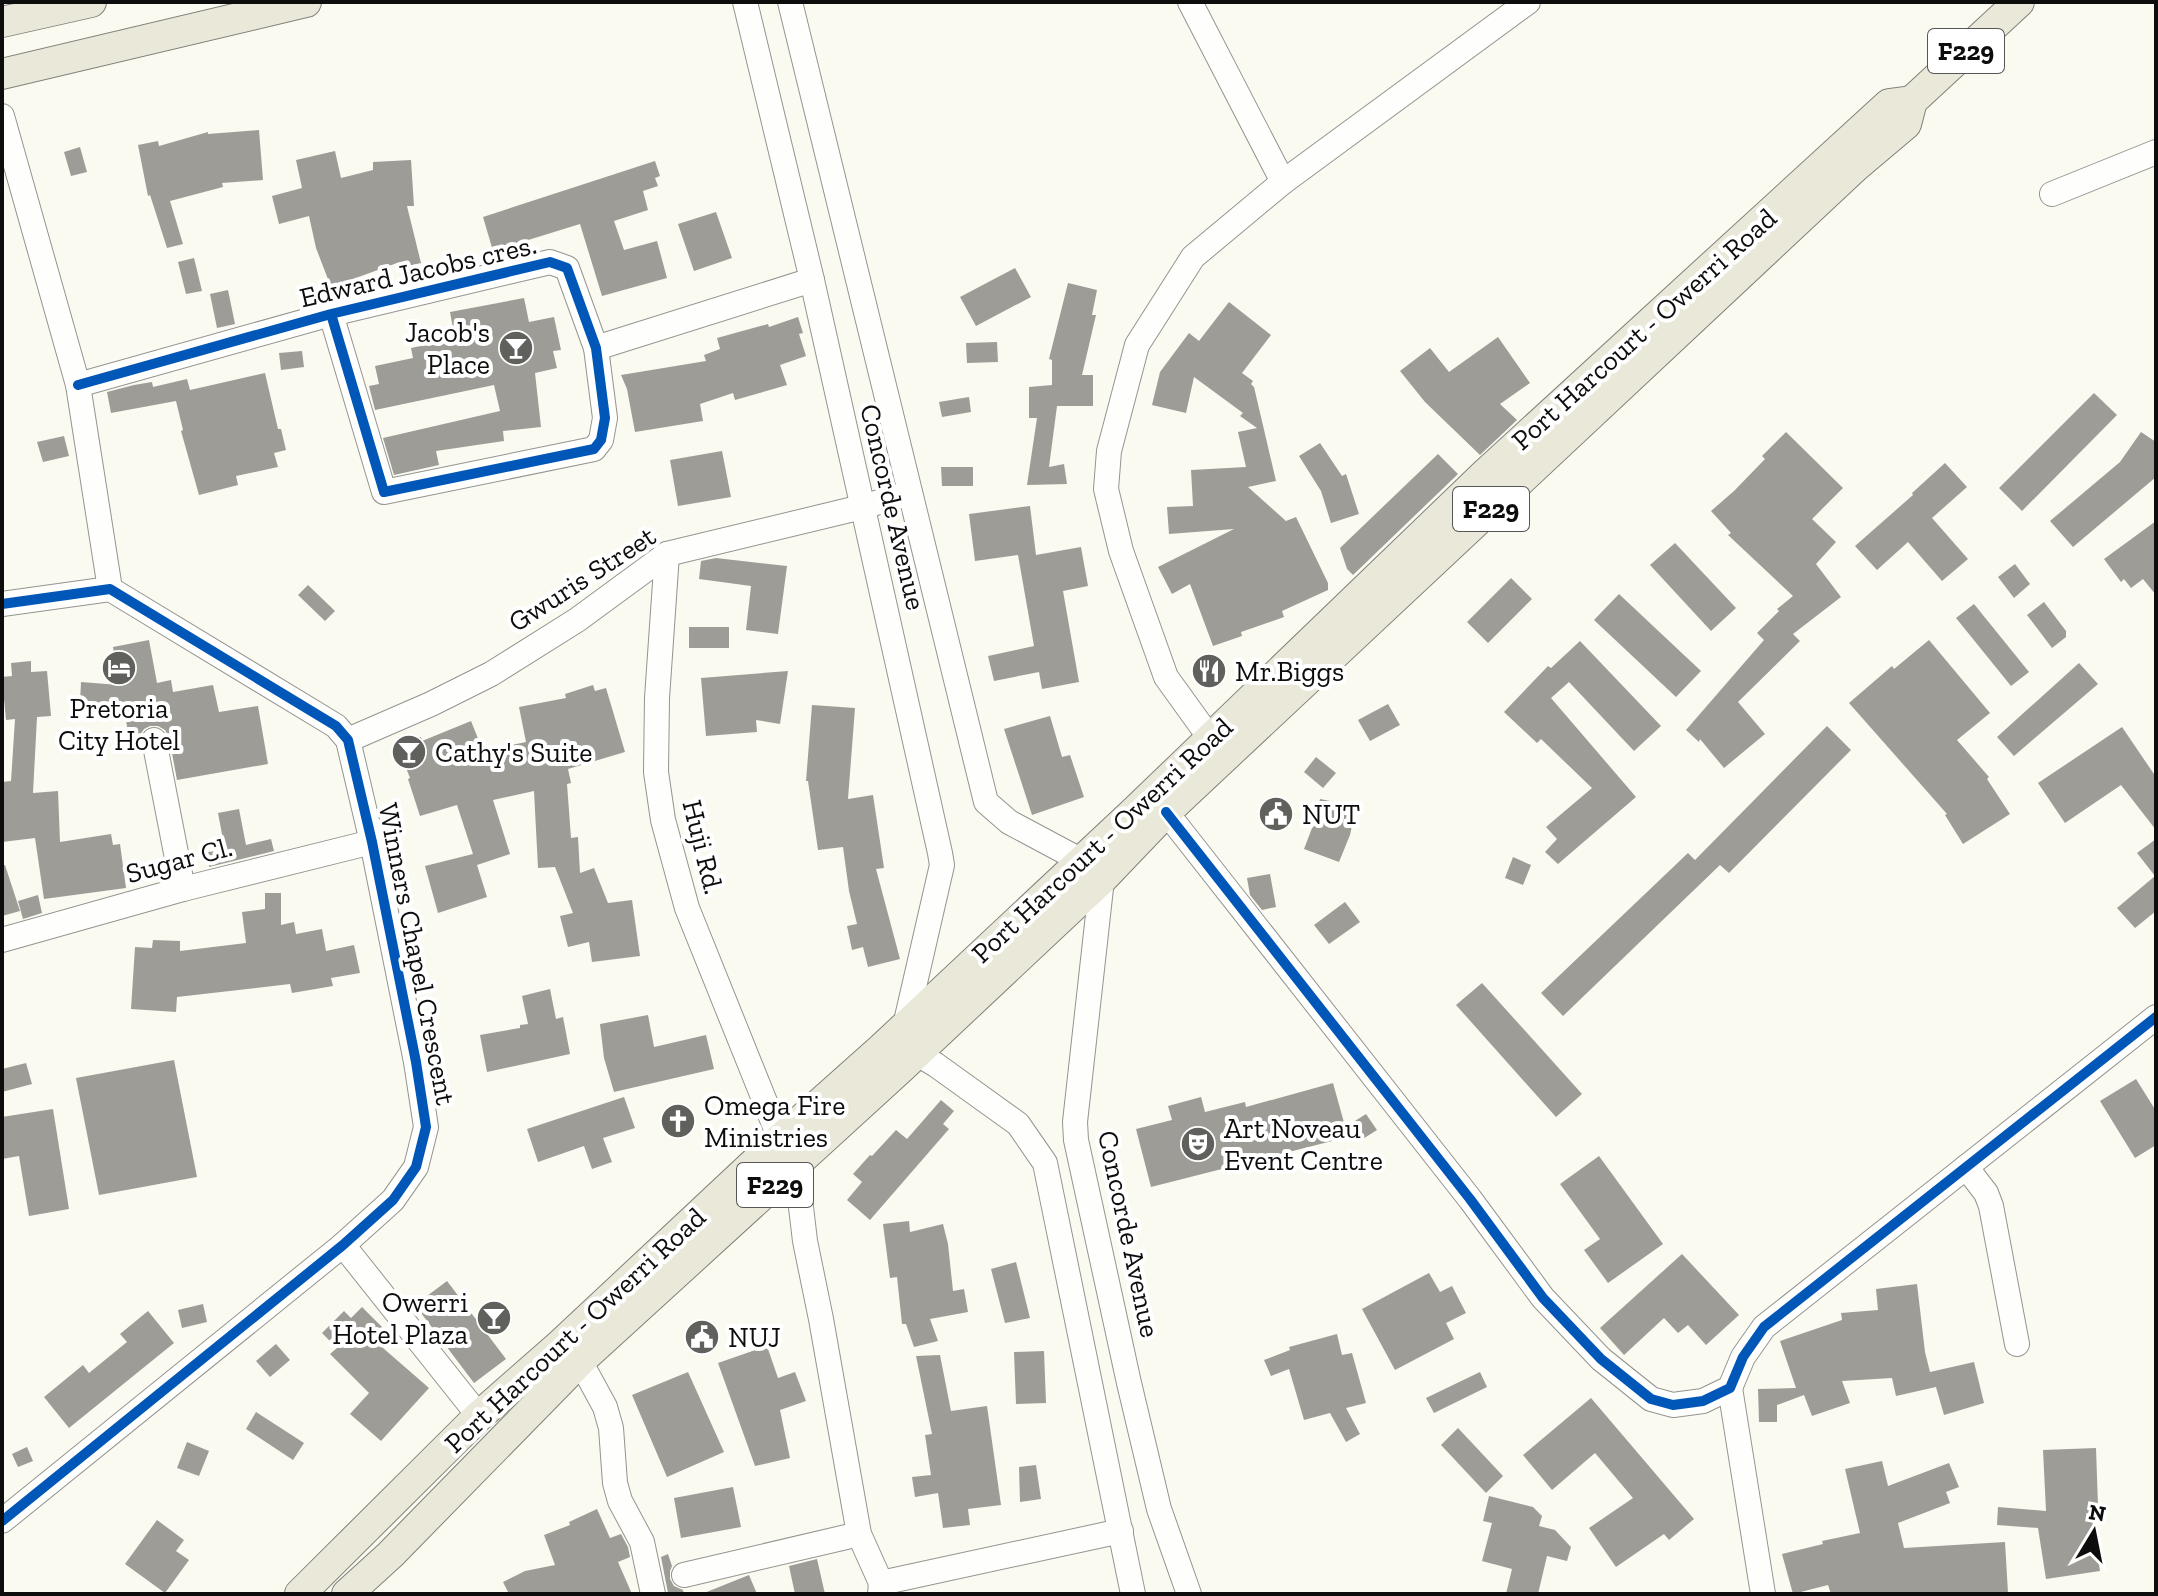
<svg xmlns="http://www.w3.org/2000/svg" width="2158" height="1596" font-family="'Zilla Slab',serif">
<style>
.building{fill:#9d9c97}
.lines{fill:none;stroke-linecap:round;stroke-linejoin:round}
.minor-casing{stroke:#949490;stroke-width:26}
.major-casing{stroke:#81817d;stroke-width:32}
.minor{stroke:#fefefd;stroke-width:24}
.major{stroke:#eae9d9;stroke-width:30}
.cycleway-casing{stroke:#fff;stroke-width:15}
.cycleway{stroke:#0057b8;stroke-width:10}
.labels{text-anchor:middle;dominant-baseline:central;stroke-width:8;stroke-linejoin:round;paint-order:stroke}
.shield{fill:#fff;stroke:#565656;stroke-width:2}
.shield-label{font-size:26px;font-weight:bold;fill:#0d0d0d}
.street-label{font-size:28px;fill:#0d0d0d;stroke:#fff}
.poi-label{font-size:28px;fill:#0d0d0d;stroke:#fff;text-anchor:start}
</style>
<rect width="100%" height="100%" fill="#fafaf1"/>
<g class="building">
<polygon points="259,130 263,180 222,183 223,187 170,201 183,244 167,248 150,195 148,196 138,145 158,141 159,146 208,132 208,134"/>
<polygon points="80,147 87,172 71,176 64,152"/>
<polygon points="335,151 341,178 373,170 373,162 411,160 414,206 407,206 421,263 399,268 397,263 331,287 316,248 309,216 279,224 272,196 302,188 296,160"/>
<polygon points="655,161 660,176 655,178 658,186 643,191 648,210 614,221 624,250 657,241 667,278 602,296 580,224 493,251 483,217"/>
<polygon points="716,212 732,258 694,271 678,224"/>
<polygon points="194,258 202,291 186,294 178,262"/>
<polygon points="1015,268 1031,297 976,326 960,297"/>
<polygon points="1068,283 1097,290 1092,315 1096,315 1082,375 1093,375 1093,406 1057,406 1049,467 1064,464 1067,484 1027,485 1037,418 1029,418 1029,387 1052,385 1052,360 1049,359"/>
<polygon points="228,290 235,324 217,328 210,294"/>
<polygon points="524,298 529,322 554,317 561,350 553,351 557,368 535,373 541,427 503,431 504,441 436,451 439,465 394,475 383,438 500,411 494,385 375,410 369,386 379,384 375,366 413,358 411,348 455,339 450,312"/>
<polygon points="1229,302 1271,335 1242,373 1253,381 1251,384 1254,387 1276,481 1248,487 1286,521 1296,517 1328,583 1328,590 1282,611 1284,617 1241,632 1242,636 1213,646 1190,584 1172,594 1158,567 1234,529 1169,534 1167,507 1193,506 1191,470 1246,467 1238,432 1257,428 1240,416 1243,413 1194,377 1186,413 1152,405 1160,372 1189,333 1199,341"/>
<polygon points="798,317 803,333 799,334 806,356 780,365 787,385 735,400 733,393 700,404 703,421 635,432 627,389 621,375 706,361 704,355 720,349 717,338 768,324 769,327"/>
<polygon points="1498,337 1530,383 1500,404 1517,420 1480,455 1425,402 1400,371 1430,348 1449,372"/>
<polygon points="997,342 998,362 967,363 966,343"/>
<polygon points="302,351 304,367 281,370 279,353"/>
<polygon points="265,373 278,429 281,429 286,450 274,453 278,467 236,476 238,485 199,495 181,431 183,430 176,401 111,413 107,392 134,385 152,382 153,387 187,379 190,390"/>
<polygon points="2094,393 2117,415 2022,511 1999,488"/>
<polygon points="969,397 971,412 942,417 939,402"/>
<polygon points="1786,432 1843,488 1812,519 1836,542 1816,564 1841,597 1793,634 1800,641 1738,702 1765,734 1724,768 1700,739 1699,742 1686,730 1764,640 1757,633 1779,611 1777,609 1793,596 1728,535 1731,533 1711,511 1734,491 1765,459 1762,456"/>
<polygon points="2141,432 2156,442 2156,477 2073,547 2050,521 2120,462"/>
<polygon points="64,436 69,456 43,462 37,442"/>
<polygon points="1320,443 1342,476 1346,474 1359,514 1331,523 1321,491 1299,456"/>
<polygon points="722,451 731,497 678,506 670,460"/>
<polygon points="1438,454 1458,474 1353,575 1347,569 1340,548"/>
<polygon points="1945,463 1967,487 1932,518 1968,559 1942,581 1908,542 1877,570 1855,546 1913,495 1912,493"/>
<polygon points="941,467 973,467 973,486 942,486"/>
<polygon points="1030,506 1036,555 1081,547 1088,586 1063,591 1079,682 1042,689 1039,672 994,681 988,656 1034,646 1018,555 975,561 969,514"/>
<polygon points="2156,521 2156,595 2143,579 2131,588 2124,579 2121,582 2104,559"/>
<polygon points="1675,543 1736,608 1711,631 1650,565"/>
<polygon points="716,558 787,566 778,634 746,630 751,586 699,579 701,561"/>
<polygon points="2015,564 2030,584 2014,598 1998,577"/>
<polygon points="1511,578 1532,599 1488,643 1467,622"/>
<polygon points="308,585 335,611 325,621 298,595"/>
<polygon points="1619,594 1701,671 1676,697 1594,620"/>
<polygon points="2044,602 2066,631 2066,637 2052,648 2027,615"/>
<polygon points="1974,604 2029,672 2011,686 1956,618"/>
<rect x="689" y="627" width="40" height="21"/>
<polygon points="149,640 157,683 171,680 173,692 213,685 219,712 258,706 268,764 177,780 169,737 165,730 158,726 150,726 144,729 140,735 129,737 123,704 80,702 81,682 119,685 113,647"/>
<polygon points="1929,640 1990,713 1957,740 1989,777 1987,779 2010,814 1963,844 1945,815 1947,814 1849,703 1892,666 1894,669"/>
<polygon points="1580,641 1661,726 1634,751 1569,682 1551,698 1636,797 1558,864 1545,852 1557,839 1546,827 1592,788 1541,739 1537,743 1504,712 1548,666 1551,668"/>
<polygon points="31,661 31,672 47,671 51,716 37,717 33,793 58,791 60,842 111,834 113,845 120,844 126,888 44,899 35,838 2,842 2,782 11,781 15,719 6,720 2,677 12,676 11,663"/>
<polygon points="2079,663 2098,684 2014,756 1997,737"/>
<polygon points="788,671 780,724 756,720 757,732 706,736 701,678"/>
<polygon points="593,685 595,691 606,688 625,752 568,769 571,783 567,784 571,838 578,837 580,873 594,868 608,903 632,900 640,956 592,962 589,942 568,947 560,916 573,913 555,867 538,868 534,791 493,800 510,854 477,865 487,897 438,913 425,866 473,854 457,805 420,816 408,779 410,778 398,747 421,737 422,741 471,721 483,751 526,742 519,707 566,698 565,694"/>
<polygon points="1388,704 1400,725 1370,741 1358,720"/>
<polygon points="812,705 855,708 848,799 873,795 884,868 876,869 900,959 868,967 863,947 852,950 847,926 857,924 849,891 843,847 818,850 808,781 806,781"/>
<polygon points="1050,716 1062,757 1070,755 1084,797 1032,815 1004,729"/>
<polygon points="1827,726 1851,750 1729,873 1720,865 1563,1016 1541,993 1688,853 1695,860"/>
<polygon points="2122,727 2156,777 2156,830 2121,785 2065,823 2038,783"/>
<polygon points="1316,757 1336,773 1323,788 1304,772"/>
<polygon points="1320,799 1356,806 1350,835 1339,862 1304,849 1317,815"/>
<polygon points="239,809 246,845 271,839 274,851 209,867 208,852 225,850 218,813"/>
<polygon points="2156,839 2156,911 2135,928 2117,908 2155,876 2137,853"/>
<polygon points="1513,857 1531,865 1523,885 1505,878"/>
<polygon points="5,865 20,911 2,916 2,866"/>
<polygon points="1270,874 1276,907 1262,910 1250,895 1247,878"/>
<polygon points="265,893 281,893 281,925 294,922 296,934 322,929 326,951 354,945 360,973 331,978 333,986 292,993 290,984 177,997 176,1012 131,1009 135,947 152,948 153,940 180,941 180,951 246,943 242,912 265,909"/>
<polygon points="38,895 42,913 23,919 18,901"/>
<polygon points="1345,902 1360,922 1329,944 1314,925"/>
<polygon points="1482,983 1582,1094 1556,1117 1456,1005"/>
<polygon points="550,989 556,1019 563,1017 570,1054 487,1072 480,1035 520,1028 520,1025 528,1024 522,996"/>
<polygon points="648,1015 654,1047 706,1035 714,1069 614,1092 604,1058 600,1024"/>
<polygon points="174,1060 197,1177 99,1195 76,1078"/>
<polygon points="26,1063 32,1084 2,1092 2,1069"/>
<polygon points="2136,1079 2156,1111 2156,1145 2135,1158 2100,1101"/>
<polygon points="1333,1083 1348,1137 1151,1187 1136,1129 1172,1120 1168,1106 1201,1097 1205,1112 1245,1102 1246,1107"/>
<polygon points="624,1097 635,1128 603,1138 612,1162 592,1169 584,1146 538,1162 527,1129"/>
<polygon points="941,1100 954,1111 943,1124 949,1129 870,1220 847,1200 862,1182 853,1174 870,1155 872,1156 896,1130 907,1139"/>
<polygon points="53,1109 69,1209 29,1216 19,1156 2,1159 2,1117"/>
<polygon points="1366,1114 1377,1130 1358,1142 1347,1126"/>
<polygon points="1599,1156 1663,1244 1608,1283 1584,1250 1600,1239 1560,1184"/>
<polygon points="909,1221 910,1232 943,1224 948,1244 953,1291 964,1289 968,1312 930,1319 938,1341 914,1347 906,1324 902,1324 897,1277 890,1278 883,1224"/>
<polygon points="1682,1254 1739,1315 1706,1345 1688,1325 1678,1333 1664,1318 1624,1355 1600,1328"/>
<polygon points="1016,1262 1030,1318 1005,1323 991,1269"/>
<polygon points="1429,1273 1440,1292 1452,1286 1466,1313 1446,1323 1454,1339 1395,1370 1362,1309"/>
<polygon points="447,1281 506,1359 474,1383 415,1305"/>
<polygon points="1917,1284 1925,1352 1930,1372 1974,1362 1984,1403 1944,1415 1936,1387 1896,1396 1892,1378 1842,1381 1850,1403 1812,1416 1804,1395 1777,1405 1777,1422 1759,1422 1758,1389 1796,1388 1780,1341 1842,1320 1841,1313 1878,1310 1876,1289"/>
<polygon points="203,1304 207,1322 182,1328 178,1310"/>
<polygon points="362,1307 393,1338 383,1348 429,1388 381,1441 350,1414 369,1393 330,1354 337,1348 322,1333 344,1311 351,1318"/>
<polygon points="148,1311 174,1343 69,1428 44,1397 83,1365 89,1373 127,1342 120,1334"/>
<polygon points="1337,1334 1342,1355 1352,1353 1366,1403 1346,1408 1360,1434 1346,1442 1330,1413 1304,1420 1289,1369 1271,1376 1264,1360 1290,1350 1289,1347"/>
<polygon points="276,1344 290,1360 270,1377 256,1361"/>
<polygon points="767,1346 778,1378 795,1372 806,1401 780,1410 790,1458 755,1466 718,1363"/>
<polygon points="1044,1351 1046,1403 1016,1404 1014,1352"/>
<polygon points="940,1355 951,1411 987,1406 1001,1505 968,1509 970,1525 943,1528 938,1493 915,1497 912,1477 931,1475 925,1435 932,1434 916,1356"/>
<polygon points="688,1372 724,1452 667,1477 632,1395"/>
<polygon points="1480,1372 1487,1387 1434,1413 1426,1398"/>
<polygon points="1591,1398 1694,1519 1669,1540 1664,1534 1616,1567 1589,1528 1633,1498 1595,1453 1552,1490 1523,1455"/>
<polygon points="256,1412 304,1443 293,1460 246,1429"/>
<polygon points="1458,1428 1503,1476 1486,1493 1441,1445"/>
<polygon points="187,1442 209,1451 199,1476 177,1468"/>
<polygon points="27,1447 33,1461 18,1467 12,1454"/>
<polygon points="2096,1448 2098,1506 2090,1506 2100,1571 2046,1579 2038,1528 1997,1525 1998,1507 2046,1511 2043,1450"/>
<polygon points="1882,1461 1888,1486 1949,1463 1959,1487 1946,1492 1950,1503 1898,1523 1904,1548 2005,1542 2008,1593 1831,1594 1828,1585 1793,1594 1782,1554 1823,1544 1822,1541 1860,1533 1845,1469"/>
<polygon points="1036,1465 1041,1499 1020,1502 1019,1467"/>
<polygon points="733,1487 741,1527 681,1538 674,1498"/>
<polygon points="1489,1496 1533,1507 1542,1516 1539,1526 1555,1530 1571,1547 1567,1561 1547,1556 1538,1594 1506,1594 1512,1569 1482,1561 1492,1523 1483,1521"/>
<polygon points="597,1509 610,1538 621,1534 628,1547 630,1557 618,1562 632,1594 509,1594 503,1582 525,1571 555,1565 544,1535 570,1525 569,1522"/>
<polygon points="157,1520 184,1540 176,1551 189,1560 165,1593 125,1564"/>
<polygon points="668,1554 672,1566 670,1571 670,1579 674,1586 683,1590 684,1594 668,1593 661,1557"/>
<polygon points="817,1559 825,1594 795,1594 789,1566"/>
<polygon points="749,1575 757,1594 704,1594 704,1593"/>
</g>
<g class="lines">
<g class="minor-casing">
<g id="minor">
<polyline points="745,2 812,280 940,853 942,865 905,1026"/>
<polyline points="790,2 986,802 1009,822 1082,861"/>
<polyline points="1190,2 1283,182"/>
<polyline points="2,116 78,385 110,589"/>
<polyline points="2052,194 2156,152"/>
<polyline points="596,348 812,280"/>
<polyline points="78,385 331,314 550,262 567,268 596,348 605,418 601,440 594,449 384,492 331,314"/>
<polyline points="667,554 657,698 656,772 663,820 687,908 780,1139"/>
<polyline points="2,604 110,589 336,726 348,740 372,842 416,1062 426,1127 416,1167 393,1200 343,1245 2,1521"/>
<polyline points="154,740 183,889"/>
<polyline points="348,740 431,704 491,674 577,620 667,554 862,507 910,493"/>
<polyline points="1221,749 1210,738 1166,677 1121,551 1106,489 1109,451 1137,345 1193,257 1283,182 1528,2"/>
<polyline points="1166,812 1470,1199 1543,1298 1601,1359 1651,1399 1673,1405 1703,1401 1730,1388 1743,1357 1764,1327 2156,1017"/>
<polyline points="1102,879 1075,1122 1076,1140 1129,1383 1159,1509 1189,1594"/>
<polyline points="2,940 183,889 372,842"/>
<polyline points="916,1053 936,1065 1018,1124 1045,1163 1133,1594"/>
<polyline points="796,1165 805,1241 821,1319 859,1534 881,1583"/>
<polyline points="1966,1167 1986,1193 1991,1206 2017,1344"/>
<polyline points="343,1245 479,1416"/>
<polyline points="580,1361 605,1407 611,1428 615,1483 620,1501 642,1542 653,1594"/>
<polyline points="1730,1388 1763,1594"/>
<polyline points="684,1575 859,1534"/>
<polyline points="880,1594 881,1583 1121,1531"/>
</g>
</g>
<g class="major-casing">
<g id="major">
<polyline points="2,22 91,2"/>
<polyline points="2,74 306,2"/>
<polyline points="300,1594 479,1416 561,1344 780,1139 881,1049 1134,812 1485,474 1889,104 1912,101"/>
<polyline points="347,1594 390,1555 580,1361 901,1068 1102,879 1166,812 1855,167 1906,124 1912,101 2019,2"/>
</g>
</g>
<use href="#minor" class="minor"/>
<use href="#major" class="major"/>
<g class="cycleway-casing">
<g id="cycleway">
<polyline points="78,385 331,314 550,262 567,268 596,348 605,418 601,440 594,449 384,492 331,314"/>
<polyline points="2,604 110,589 336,726 348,740 372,842 416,1062 426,1127 416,1167 393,1200 343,1245 2,1521"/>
<polyline points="1166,812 1470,1199 1543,1298 1601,1359 1651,1399 1673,1405 1703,1401 1730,1388 1743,1357 1764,1327 2156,1017"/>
</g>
</g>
<use href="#cycleway" class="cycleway"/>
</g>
<defs>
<g id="bar-disc" transform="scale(1.8)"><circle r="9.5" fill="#60605d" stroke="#fff"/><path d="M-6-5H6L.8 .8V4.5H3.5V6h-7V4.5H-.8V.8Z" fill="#fff"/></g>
<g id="hotel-disc" transform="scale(1.8)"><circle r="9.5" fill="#60605d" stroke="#fff"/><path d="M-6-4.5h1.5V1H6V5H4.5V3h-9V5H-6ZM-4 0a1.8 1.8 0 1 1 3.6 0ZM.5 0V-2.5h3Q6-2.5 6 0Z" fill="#fff"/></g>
<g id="restaurant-disc" transform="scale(1.8)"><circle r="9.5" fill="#60605d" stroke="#fff"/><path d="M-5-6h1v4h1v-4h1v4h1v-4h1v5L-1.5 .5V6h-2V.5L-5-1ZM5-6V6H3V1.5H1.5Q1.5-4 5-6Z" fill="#fff"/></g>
<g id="civic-disc" transform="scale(1.8)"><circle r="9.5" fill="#60605d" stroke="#fff"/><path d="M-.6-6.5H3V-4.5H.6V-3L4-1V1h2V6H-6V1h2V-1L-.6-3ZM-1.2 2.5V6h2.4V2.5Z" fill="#fff"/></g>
<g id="church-disc" transform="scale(1.8)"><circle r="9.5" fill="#60605d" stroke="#fff"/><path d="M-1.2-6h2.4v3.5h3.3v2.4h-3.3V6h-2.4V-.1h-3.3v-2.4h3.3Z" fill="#fff"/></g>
<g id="theatre-disc" transform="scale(1.8)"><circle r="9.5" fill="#60605d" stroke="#fff"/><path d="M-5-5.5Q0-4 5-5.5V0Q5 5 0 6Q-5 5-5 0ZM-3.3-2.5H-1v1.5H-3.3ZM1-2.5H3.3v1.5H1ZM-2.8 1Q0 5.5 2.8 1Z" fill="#fff"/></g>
</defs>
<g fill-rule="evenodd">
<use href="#bar-disc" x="516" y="348"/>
<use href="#hotel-disc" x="119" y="668"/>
<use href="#restaurant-disc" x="1209" y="671"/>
<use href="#bar-disc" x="409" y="752"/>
<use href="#civic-disc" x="1276" y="814"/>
<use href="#church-disc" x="678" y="1121"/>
<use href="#theatre-disc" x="1198" y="1144"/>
<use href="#bar-disc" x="494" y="1318"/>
<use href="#civic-disc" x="702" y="1337"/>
</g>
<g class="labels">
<g class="shield">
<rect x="1928" y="29" width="76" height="44" rx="6"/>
<rect x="1453" y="487" width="76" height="44" rx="6"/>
<rect x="737" y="1163" width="76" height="44" rx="6"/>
</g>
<g class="shield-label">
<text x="1966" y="51">F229</text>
<text x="1491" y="509">F229</text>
<text x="775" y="1185">F229</text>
</g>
<g class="street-label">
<text transform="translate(418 271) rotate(-13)">Edward Jacobs cres.</text>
<text transform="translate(1644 329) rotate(-42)">Port Harcourt - Owerri Road</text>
<text transform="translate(893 507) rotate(77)">Concorde Avenue</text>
<text transform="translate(582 579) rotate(-33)">Gwuris Street</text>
<text transform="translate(1102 840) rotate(-43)">Port Harcourt - Owerri Road</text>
<text transform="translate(703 847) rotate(76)">Huji Rd.</text>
<text transform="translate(179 860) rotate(-15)">Sugar Cl.</text>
<text transform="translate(417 954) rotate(79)">Winners Chapel Crescent</text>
<text transform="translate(1129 1234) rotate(78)">Concorde Avenue</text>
<text transform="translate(575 1330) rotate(-43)">Port Harcourt - Owerri Road</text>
</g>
<g class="poi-label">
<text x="490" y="332" text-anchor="end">Jacob's<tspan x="490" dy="32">Place</tspan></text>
<text x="1235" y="671">Mr.Biggs</text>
<text x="119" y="708" text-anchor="middle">Pretoria<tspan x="119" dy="32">City Hotel</tspan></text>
<text x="435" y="752">Cathy's Suite</text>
<text x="1302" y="814">NUT</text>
<text x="704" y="1105">Omega Fire<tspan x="704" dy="32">Ministries</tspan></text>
<text x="1224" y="1128">Art Noveau<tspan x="1224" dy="32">Event Centre</tspan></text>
<text x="468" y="1302" text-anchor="end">Owerri<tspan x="468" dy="32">Hotel Plaza</tspan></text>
<text x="728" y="1337">NUJ</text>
</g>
</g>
<rect width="2158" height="1596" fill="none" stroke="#0d0d0d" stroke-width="8"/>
<g transform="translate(2094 1532) rotate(10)" stroke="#ffffff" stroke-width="6" paint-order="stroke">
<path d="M0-6L14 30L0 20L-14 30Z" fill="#0d0d0d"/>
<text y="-12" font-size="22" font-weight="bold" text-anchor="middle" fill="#0d0d0d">N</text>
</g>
</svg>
